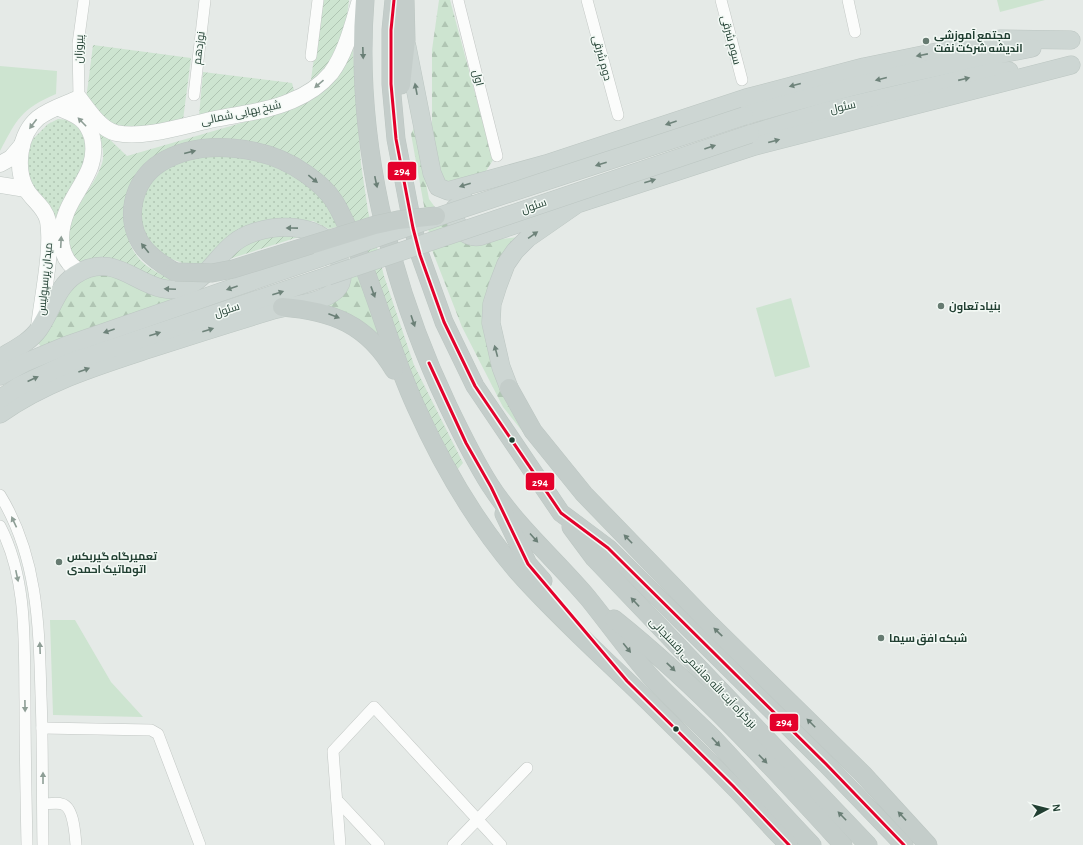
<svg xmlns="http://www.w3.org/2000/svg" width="1083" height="845" font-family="'Alegreya Sans',Cairo,sans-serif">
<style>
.grass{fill:url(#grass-dots)}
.forest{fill:url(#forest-firs)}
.park{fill:#cde4d0}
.garden{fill:url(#garden-furrows)}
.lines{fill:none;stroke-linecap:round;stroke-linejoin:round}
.minor-casing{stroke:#c2c7c4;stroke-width:12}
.secondary-casing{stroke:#c0c8c4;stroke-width:17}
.primary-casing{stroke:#bcc6c2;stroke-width:19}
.trunk-casing{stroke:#bcc6c2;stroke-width:19}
.minor{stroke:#fbfcfb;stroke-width:11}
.secondary{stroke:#fbfcfb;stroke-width:16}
.primary{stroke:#cdd6d3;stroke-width:18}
.trunk{stroke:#c4cdca;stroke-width:18}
.primary-bridge-casing{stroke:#bcc6c2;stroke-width:19;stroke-linecap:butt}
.trunk-bridge-casing{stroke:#bcc6c2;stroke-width:19;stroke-linecap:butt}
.primary-bridge{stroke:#cdd6d3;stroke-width:18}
.trunk-bridge{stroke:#c4cdca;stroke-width:18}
.bus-1-casing{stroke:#f3f9f5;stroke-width:6}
.bus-1{stroke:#e4002b;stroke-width:3}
.oneway{fill:#6a7f76}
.oneway2{fill:#6e837a}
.oneway3{fill:#8e9e96}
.poi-dot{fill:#667b71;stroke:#f3f9f5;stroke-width:1.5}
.bus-dot{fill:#213f32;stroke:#f3f9f5;stroke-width:1.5}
.labels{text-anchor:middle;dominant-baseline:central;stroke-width:3;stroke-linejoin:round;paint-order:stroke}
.poi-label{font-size:11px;font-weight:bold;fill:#213f32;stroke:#f3f9f5;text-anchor:start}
.street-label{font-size:11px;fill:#213f32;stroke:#f3f9f5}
.line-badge{stroke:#f3f9f5;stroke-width:1.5}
.badge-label{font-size:11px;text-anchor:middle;font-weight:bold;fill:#fff}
</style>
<defs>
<pattern id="grass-dots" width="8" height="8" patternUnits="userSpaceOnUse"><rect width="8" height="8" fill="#cde4d0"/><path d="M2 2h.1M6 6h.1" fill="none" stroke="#b0c5b3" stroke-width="1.8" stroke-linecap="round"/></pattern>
<pattern id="forest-firs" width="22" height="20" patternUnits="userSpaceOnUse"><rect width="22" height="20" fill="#cde4d0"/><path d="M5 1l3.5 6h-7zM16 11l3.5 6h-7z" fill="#b0c5b3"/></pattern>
<pattern id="garden-furrows" width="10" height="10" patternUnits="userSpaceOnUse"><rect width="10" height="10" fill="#cde4d0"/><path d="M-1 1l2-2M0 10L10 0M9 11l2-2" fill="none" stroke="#b0c5b3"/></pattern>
</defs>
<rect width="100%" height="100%" fill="#e5eae7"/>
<g class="grass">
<polygon points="58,119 69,120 82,131 85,139 87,163 59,209 54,224 28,181 27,153 33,139 48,124"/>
<polygon points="250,156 312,184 344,225 329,229 313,221 299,221 209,265 191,266 160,255 142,234 138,201 154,174 189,157"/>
</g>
<g class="forest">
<polygon points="439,0 450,0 493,160 486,171 445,183 439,176 432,127 432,50"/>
<polygon points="415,126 429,199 459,240 467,243 518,237 484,323 577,496 578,501 503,407 462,327 432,250 411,134"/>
<path d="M360 268 384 340C363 323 347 312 321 303L345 284Z"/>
<polygon points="104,269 173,300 41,347 37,341 73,282"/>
</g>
<g class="park">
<polygon points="997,0 1045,0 1000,12"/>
<path d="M0 66 57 71 56 94C21 109 17 119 0 151Z"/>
<polygon points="791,298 810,367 775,377 756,308"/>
<polygon points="50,620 75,620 111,682 143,717 53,715"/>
</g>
<g class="garden">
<polygon points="322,0 349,0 345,33 335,59 310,87"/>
<path d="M352 36 361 164 368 211 384 276 414 365 463 463 457 470 408 372 318 176 209 143 128 190C121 215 124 249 147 266 158 274 171 279 183 284L80 262C41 235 99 188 103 159 104 150 101 140 98 132L101 131 127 156 259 118 302 102Z"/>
<polygon points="93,45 191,58 183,120 142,129 111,127 86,100"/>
<polygon points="203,72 292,83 294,90 294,97 199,116"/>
<path d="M308 234 226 260C253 234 273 236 308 234Z"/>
</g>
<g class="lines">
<g class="minor-casing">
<g id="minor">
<polyline points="458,0 497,156"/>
<polyline points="587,0 618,115"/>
<polyline points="721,0 742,80"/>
<polyline points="848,0 855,32"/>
<polyline points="311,56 318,0"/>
<polyline points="194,95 205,0"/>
<polyline points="79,98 78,44 84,0"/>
<path d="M0 495C38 557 39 626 41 696 43 745 42 795 43 845"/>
<path d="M0 526C28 580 24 644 25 702 25 750 26 797 27 845"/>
<polyline points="42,728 151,730 158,734 200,845"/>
<polyline points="337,800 379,845"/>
<path d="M43 804C48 804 57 802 62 804 74 807 75 835 76 845"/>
<polyline points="340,845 333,751 374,707 501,845"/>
<polyline points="453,845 527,768"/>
</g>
</g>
<g class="secondary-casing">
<g id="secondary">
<path d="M59 108C66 111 75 114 81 119 86 123 90 131 92 137 99 168 78 185 67 211 58 233 57 260 81 272"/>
<polyline points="0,164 11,158 22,145"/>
<polyline points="0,185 26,189"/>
<path d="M39 327C42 299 53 248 48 221 45 207 33 201 26 189 15 168 19 134 38 118 49 109 66 104 79 98 89 111 100 129 116 133 145 139 186 125 215 119 240 114 268 111 291 101 306 95 321 85 331 73 346 53 353 23 360 0"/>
</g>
</g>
<g class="primary-casing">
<g id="primary">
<polyline points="407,47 432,173 438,187 448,191 546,164 746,98 864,67 1000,39 1071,40"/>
<path d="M744 116C839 88 934 66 1032 48"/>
<polyline points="750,134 823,112 993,72 1009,71"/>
<path d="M465 201 455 208C452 224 465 240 481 236L560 210"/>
<path d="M0 358C13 350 30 342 39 329 51 312 57 287 75 275 121 244 146 306 190 285 208 276 218 255 234 243 257 224 313 219 332 246 340 258 348 279 336 290 321 304 289 305 270 311 230 323 189 336 149 349 97 366 45 382 0 414"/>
<polyline points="0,376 24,363 65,346 322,257"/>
<polyline points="509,388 501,367 491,323 492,304 498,285 506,264 515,251 528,238 577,204 755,146 1071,65"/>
<polyline points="0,399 19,386 71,362 328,276"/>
</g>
</g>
<g class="trunk-casing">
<g id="trunk">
<path d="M365 0C354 137 389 282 448 406 461 433 474 460 490 485 517 527 556 560 588 598 609 624 628 651 650 676 670 698 693 718 714 739 747 774 779 811 812 845"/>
<polyline points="394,0 391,30 391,84 396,139 413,228 420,255 444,322 475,386 561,513 608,548 826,764 904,845"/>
<polyline points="401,85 406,40 405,0"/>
<path d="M175 272C163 265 152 258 144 248 123 221 132 181 160 163 202 137 267 146 306 174 316 181 327 190 334 201 344 217 351 235 358 252 379 303 393 357 416 407 442 465 476 523 517 571 561 621 611 664 658 711 683 736 709 761 734 787 753 806 770 827 789 845"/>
<path d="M282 307C332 311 367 324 394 370"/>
<polyline points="509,388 533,431 584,494 710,624 863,774 928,845"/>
<polyline points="504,514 528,564 543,581"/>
<polyline points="571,527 594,558 868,845"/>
<path d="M614 619C698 686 771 766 843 845"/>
</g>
</g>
<use href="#minor" class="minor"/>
<use href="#secondary" class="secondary"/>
<use href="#primary" class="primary"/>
<use href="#trunk" class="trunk"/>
<g class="primary-bridge-casing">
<g id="primary-bridge">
<path d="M322 257C461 207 603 163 744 116"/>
<polyline points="328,276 750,134"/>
</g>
</g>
<g class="trunk-bridge-casing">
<polyline id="trunk-bridge" points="175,272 212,273 233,269 375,225 398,220 436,216"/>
</g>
<use href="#primary-bridge" class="primary-bridge"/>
<use href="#trunk-bridge" class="trunk-bridge"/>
<g class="bus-1-casing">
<g id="bus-1">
<polyline points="394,0 391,30 391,84 396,139 413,228 420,255 444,322 475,386 561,513 608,548 826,764 904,845"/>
<polyline points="429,363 466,443 491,487 528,564 627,681 733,786 789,845"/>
</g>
</g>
<use href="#bus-1" class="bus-1"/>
</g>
<defs><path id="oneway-solid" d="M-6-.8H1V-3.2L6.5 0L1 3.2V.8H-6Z"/></defs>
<g class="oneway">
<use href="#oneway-solid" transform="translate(363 53) rotate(88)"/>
<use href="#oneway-solid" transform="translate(190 152) rotate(-14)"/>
<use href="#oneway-solid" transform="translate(313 179) rotate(39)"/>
<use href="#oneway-solid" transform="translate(376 182) rotate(78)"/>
<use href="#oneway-solid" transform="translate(145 248) rotate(-129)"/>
<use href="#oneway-solid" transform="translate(373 292) rotate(70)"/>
<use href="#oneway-solid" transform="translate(334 316) rotate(21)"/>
<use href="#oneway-solid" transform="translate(413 321) rotate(71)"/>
<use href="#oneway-solid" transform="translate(534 538) rotate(48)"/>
<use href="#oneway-solid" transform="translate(628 539) rotate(-134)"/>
<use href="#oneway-solid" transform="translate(635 602) rotate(-133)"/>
<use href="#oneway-solid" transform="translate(718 632) rotate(-136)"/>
<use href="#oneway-solid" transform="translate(627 648) rotate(51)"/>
<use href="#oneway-solid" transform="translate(671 667) rotate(44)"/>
<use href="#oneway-solid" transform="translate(811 723) rotate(-135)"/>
<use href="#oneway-solid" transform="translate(716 742) rotate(47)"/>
<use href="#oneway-solid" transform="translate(763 759) rotate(46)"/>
<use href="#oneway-solid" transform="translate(842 816) rotate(-134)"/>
<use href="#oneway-solid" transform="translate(902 816) rotate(-133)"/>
</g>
<g class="oneway2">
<use href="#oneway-solid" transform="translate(922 55) rotate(169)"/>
<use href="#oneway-solid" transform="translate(881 79) rotate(166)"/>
<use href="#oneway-solid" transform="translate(964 79) rotate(-13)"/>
<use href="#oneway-solid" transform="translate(795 85) rotate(165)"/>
<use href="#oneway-solid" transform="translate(416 89) rotate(-101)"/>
<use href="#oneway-solid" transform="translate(671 123) rotate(161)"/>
<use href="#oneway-solid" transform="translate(774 141) rotate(-15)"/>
<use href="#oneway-solid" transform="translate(710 147) rotate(-19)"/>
<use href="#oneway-solid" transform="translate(601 164) rotate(162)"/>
<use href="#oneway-solid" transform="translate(650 181) rotate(-18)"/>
<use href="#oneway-solid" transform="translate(465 185) rotate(162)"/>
<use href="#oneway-solid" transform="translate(292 228) rotate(-179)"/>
<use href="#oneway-solid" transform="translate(533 235) rotate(-35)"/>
<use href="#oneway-solid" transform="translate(232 288) rotate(161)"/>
<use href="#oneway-solid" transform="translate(170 289) rotate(-178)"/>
<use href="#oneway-solid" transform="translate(278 293) rotate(-18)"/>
<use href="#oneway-solid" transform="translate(208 330) rotate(-18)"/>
<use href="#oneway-solid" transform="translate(109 331) rotate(161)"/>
<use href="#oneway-solid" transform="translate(155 334) rotate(-18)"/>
<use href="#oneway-solid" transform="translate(496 351) rotate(-105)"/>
<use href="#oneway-solid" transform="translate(84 370) rotate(-20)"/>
<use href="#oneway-solid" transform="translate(33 379) rotate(-25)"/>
</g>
<g class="oneway3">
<use href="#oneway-solid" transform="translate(319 84) rotate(139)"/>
<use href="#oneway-solid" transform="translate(82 122) rotate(-134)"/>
<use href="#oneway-solid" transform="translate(33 124) rotate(127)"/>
<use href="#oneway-solid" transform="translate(61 242) rotate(-87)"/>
<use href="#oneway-solid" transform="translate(14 522) rotate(-115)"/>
<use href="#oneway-solid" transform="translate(17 576) rotate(78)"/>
<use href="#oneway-solid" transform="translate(40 648) rotate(-92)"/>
<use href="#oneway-solid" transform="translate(25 706) rotate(89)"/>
<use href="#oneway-solid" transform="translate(43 778) rotate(-90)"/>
</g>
<g class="poi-dot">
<circle cx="926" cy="41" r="4"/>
<circle cx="941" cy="306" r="4"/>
<circle cx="59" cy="562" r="4"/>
<circle cx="881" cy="638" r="4"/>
</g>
<g class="bus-dot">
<circle cx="512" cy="440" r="3.5"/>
<circle cx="676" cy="729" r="3.5"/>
</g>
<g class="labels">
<g class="poi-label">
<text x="934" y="35">مجتمع آموزشی<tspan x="934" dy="13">اندیشه شرکت نفت</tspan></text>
<text x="949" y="306">بنیاد تعاون</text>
<text x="67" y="556">تعمیرگاه گیربکس<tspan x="67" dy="13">اتوماتیک احمدی</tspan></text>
<text x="889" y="638">شبکه افق سیما</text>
</g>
<g class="street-label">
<text transform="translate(731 40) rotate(75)">سوم شرقی</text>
<text transform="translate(199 48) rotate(-83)">نوزدهم</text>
<text transform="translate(79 49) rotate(-88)">پیروزان</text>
<text transform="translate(602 58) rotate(75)">دوم شرقی</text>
<text transform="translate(478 78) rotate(76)">اول</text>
<text transform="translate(843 107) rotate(-13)">سئول</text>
<text transform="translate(241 113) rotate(-12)">شیخ بهایی شمالی</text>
<text transform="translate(534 206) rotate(-19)">سئول</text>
<text transform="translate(45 279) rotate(-84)">میدان پرسپولیس</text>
<text transform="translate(227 310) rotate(-18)">سئول</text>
<text transform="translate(703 673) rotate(46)">بزرگراه آیت الله هاشمی رفسنجانی</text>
</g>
</g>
<g class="line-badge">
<rect x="387" y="161" width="30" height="20" rx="4" fill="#e4002b"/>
<rect x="525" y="472" width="30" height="19" rx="4" fill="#e4002b"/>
<rect x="769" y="713" width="30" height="19" rx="4" fill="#e4002b"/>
</g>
<g class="badge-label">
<text x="402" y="175">294</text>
<text x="540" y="486">294</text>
<text x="784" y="726">294</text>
</g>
<g transform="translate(1047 809) rotate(83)" stroke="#f3f9f5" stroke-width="3" paint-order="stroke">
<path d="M0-3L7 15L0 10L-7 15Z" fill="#213f32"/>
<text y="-6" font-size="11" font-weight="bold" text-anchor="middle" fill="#213f32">N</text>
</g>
</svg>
